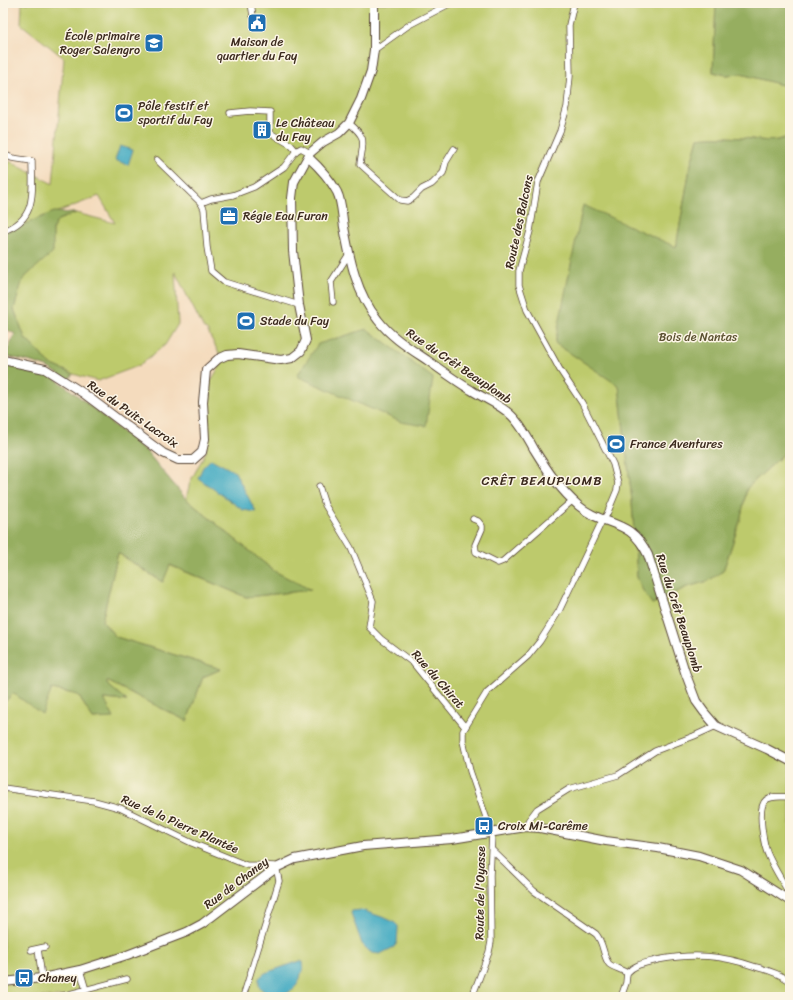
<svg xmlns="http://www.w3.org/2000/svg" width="793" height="1000" font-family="Sriracha,sans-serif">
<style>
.green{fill:#bdca6c;stroke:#7c7a45}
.forest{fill:#96ae60;stroke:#686c3f}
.water{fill:#42aac2;stroke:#3e6a70}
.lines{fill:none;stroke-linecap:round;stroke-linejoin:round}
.street-casing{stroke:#574536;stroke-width:7}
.secondary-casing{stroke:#574536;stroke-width:10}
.street{stroke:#fff;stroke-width:5.5}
.secondary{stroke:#fff;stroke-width:8}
.labels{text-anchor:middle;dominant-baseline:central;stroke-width:3;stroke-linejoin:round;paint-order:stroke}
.poi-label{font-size:12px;fill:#3b2a1e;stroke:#fcf5e5;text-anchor:start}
.street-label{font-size:12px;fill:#3b2a1e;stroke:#fcf5e5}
.park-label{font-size:12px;fill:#5c5232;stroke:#fcf5e5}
.neighbourhood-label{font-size:13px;letter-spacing:1px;fill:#3b2a1e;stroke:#fcf5e5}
</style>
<rect width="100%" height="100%" fill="#fcf5e5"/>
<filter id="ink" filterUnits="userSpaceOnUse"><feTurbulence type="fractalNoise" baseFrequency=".025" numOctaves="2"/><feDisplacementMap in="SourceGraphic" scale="8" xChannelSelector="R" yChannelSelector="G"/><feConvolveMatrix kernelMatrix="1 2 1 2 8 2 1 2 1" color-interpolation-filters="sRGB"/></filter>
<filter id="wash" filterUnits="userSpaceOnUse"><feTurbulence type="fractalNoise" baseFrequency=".012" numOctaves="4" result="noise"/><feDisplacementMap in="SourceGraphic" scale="16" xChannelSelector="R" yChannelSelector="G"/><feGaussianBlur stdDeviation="0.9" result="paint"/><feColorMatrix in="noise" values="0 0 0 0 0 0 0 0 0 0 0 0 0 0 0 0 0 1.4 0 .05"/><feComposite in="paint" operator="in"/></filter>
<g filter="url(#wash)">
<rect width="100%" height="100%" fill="#f4dbbd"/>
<path class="green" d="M22 3H716L713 72 726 75 741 74 790 87V135C775 145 758 139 742 138 728 137 712 136 698 138L690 168 676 247 555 343 619 385 632 501 637 577 652 604 687 587 708 581 723 571 740 521 747 488 790 448V997H3V704L13 693 52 689 78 695 93 719 113 717 103 699 127 701 106 684 107 681 187 721 203 677 221 669 116 637 102 621 118 553 162 582 169 565 246 597 310 590 274 571 186 499 190 482 206 452 207 387 223 361 207 330 204 329 175 272 178 324 165 345 138 366 98 381 73 374 50 364 25 338 14 309 22 279 52 252 53 228 58 220 76 213 115 223 99 196 3 233V158L53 184 64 58 21 24Z"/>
<g class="forest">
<polygon points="716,3 790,3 790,87 741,74 726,75 713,72"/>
<path d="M790 135V448L747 488 740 521 723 571 708 581 687 587 652 604 643 591 637 577 632 501 619 386 555 343 583 205 676 247 690 168 698 138C712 136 727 137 742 138 758 139 775 145 790 135Z"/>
<polygon points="54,212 76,213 58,220 53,228 53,252 23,279 14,309 25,338 50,364 73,374 68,380 47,367 28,361 5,356 15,334 3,327 3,233"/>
<polygon points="367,329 433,378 426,426 401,422 297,376 318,344"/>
<polygon points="3,364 45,371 68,388 146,451 186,499 274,571 311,590 246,597 170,565 163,582 118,553 102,621 116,637 221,669 203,677 187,721 107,681 107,684 127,701 104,699 114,718 93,719 78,695 52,689 42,714 13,693 3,704"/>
</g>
<g class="water">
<polygon points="120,146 133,150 128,165 115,160"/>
<polygon points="211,459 235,472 256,512 243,510 198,478 203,467"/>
<polygon points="361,910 382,917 395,923 398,926 398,929 397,943 394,947 380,954 372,953 369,951 362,944 351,913 352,911"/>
<path d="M300 961 303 962C304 967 303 970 301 974 300 979 299 983 296 986 286 998 268 999 259 986V978L265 973Z"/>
</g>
</g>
<g filter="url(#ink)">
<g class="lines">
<g class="street-casing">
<g id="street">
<polyline points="251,3 253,16"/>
<polyline points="374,50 409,25 451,3"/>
<polyline points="230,113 250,111 270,112 270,133 291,145 296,151"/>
<path d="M349 123C368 139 363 141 360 164L400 200 407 201 413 198 422 189 432 184 443 173 446 162 454 149"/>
<path d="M3 154 12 158 32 161C32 190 38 220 3 231"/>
<polyline points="157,160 201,203 211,199 233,195 254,187 284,167 296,151 301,148 310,153"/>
<polyline points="201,203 204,209 207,247 211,271 224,282 299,305"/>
<polyline points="333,302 331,282 349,254"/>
<polyline points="319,486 325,505 351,548 373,601 369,627 381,639 413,663 465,727"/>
<polyline points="473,519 478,521 482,526 482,529 475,545 476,552 498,563 503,561 573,500"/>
<polyline points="3,788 94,801 120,808 192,843 246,865 275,866 277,871 279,881 243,997"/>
<path d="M790 797C782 797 772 795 766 800 756 808 764 847 769 857 775 870 783 882 790 895"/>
<polyline points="526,827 528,821 537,809 569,789 618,775 655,751 694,736 716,726"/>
<path d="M492 850 534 891 596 934C604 943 603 957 609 964 614 968 621 969 627 973 635 964 646 963 657 960 693 953 722 955 756 967 768 970 780 974 790 981"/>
<polyline points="38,949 42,978"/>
<polyline points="31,950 45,947"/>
<polyline points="80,970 86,990"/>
<polyline points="3,972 5,982"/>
<polyline points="58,997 127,979"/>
<polyline points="472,997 489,952 491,942 490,875 492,834 470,771 463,741 463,731 487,692 528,656 540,641 559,611 601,523 607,514 617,490 618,483 613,464 582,403 560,370 527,310 519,285 519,271 530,231 538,182 560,131 567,107 570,76 569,25 574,3"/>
<polyline points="621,997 626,983 627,973"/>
</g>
</g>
<g class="secondary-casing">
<g id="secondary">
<path d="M308 157C319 167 330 179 337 192 342 202 342 216 344 227 350 260 356 293 378 320 391 337 409 348 427 360 441 370 456 381 471 390 485 399 501 405 512 416 521 425 528 438 534 449 547 470 560 490 579 506 605 528 630 517 648 555L685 672 696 701 704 712 716 726 767 749 790 761"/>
<polyline points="3,360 45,369 83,393 163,453 178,460 193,460 202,452 205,439 203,402 206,370 218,359 227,355 238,354 281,360 292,358 301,351 306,340 299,305 293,251 292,198 294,182 310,153 323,142 339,133 349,123 361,99 371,71 374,50 374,3"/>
<polyline points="3,982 42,978 80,970 127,955 187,932 202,924 276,868 295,859 363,846 452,839 526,827 540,828 606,841 658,848 699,856 741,870 790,901"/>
</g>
</g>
<use href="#street" class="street"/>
<use href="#secondary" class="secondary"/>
</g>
</g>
<defs>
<g id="civic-square" transform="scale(1)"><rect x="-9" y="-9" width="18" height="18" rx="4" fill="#1f6fb2" stroke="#fcf5e5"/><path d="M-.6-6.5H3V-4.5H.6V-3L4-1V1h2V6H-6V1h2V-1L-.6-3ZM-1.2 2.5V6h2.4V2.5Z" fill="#fff"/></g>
<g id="school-square" transform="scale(1)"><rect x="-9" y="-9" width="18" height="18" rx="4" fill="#1f6fb2" stroke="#fcf5e5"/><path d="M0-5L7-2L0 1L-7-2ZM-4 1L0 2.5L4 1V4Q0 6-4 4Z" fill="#fff"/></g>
<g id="stadium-square" transform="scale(1)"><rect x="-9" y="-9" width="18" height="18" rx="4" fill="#1f6fb2" stroke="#fcf5e5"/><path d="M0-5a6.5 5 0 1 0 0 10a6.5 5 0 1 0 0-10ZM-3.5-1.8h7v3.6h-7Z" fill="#fff"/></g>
<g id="building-square" transform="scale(1)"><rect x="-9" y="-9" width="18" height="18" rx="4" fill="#1f6fb2" stroke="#fcf5e5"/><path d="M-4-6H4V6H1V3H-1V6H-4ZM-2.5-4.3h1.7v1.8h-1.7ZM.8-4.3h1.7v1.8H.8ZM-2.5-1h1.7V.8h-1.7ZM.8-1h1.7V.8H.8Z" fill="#fff"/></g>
<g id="office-square" transform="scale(1)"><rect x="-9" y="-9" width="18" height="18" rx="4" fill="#1f6fb2" stroke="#fcf5e5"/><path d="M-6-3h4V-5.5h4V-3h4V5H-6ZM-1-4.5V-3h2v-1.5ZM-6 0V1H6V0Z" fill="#fff"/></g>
<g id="bus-square" transform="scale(1)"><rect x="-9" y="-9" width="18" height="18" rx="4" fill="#1f6fb2" stroke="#fcf5e5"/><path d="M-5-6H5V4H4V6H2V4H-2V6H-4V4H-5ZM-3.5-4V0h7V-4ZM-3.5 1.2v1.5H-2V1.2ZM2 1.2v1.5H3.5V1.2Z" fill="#fff"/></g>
</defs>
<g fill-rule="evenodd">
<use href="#civic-square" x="257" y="23"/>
<use href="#school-square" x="154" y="43"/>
<use href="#stadium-square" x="124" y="113"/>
<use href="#building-square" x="262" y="130"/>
<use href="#office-square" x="229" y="216"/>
<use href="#stadium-square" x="246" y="321"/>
<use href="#stadium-square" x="616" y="444"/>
<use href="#bus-square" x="484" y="826"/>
<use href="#bus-square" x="24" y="978"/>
</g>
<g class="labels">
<g class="poi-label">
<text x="140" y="36" text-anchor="end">École primaire<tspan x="140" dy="14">Roger Salengro</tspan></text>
<text x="257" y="42" text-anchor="middle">Maison de<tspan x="257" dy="14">quartier du Fay</tspan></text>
<text x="138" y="106">Pôle festif et<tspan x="138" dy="14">sportif du Fay</tspan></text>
<text x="276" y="123">Le Château<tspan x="276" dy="14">du Fay</tspan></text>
<text x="243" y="216">Régie Eau Furan</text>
<text x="260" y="321">Stade du Fay</text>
<text x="630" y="444">France Aventures</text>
<text x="498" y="826">Croix Mi-Carême</text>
<text x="38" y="978">Chaney</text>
</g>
<g class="street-label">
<text transform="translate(519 222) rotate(-78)">Route des Balcons</text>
<text transform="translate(459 366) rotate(34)">Rue du Crêt Beauplomb</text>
<text transform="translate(133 414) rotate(35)">Rue du Puits Lacroix</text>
<text transform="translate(679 613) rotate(72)">Rue du Crêt Beauplomb</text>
<text transform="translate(438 679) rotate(49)">Rue du Chirat</text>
<text transform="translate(180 824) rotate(24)">Rue de la Pierre Plantée</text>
<text transform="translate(236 883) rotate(-37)">Rue de Chaney</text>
<text transform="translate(480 893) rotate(-89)">Route de l'Oyasse</text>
</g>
<g class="park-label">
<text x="698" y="337">Bois de Nantas</text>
</g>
<g class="neighbourhood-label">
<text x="542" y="480">CRÊT BEAUPLOMB</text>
</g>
</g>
<rect width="793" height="1000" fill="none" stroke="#fcf5e5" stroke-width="16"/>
</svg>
